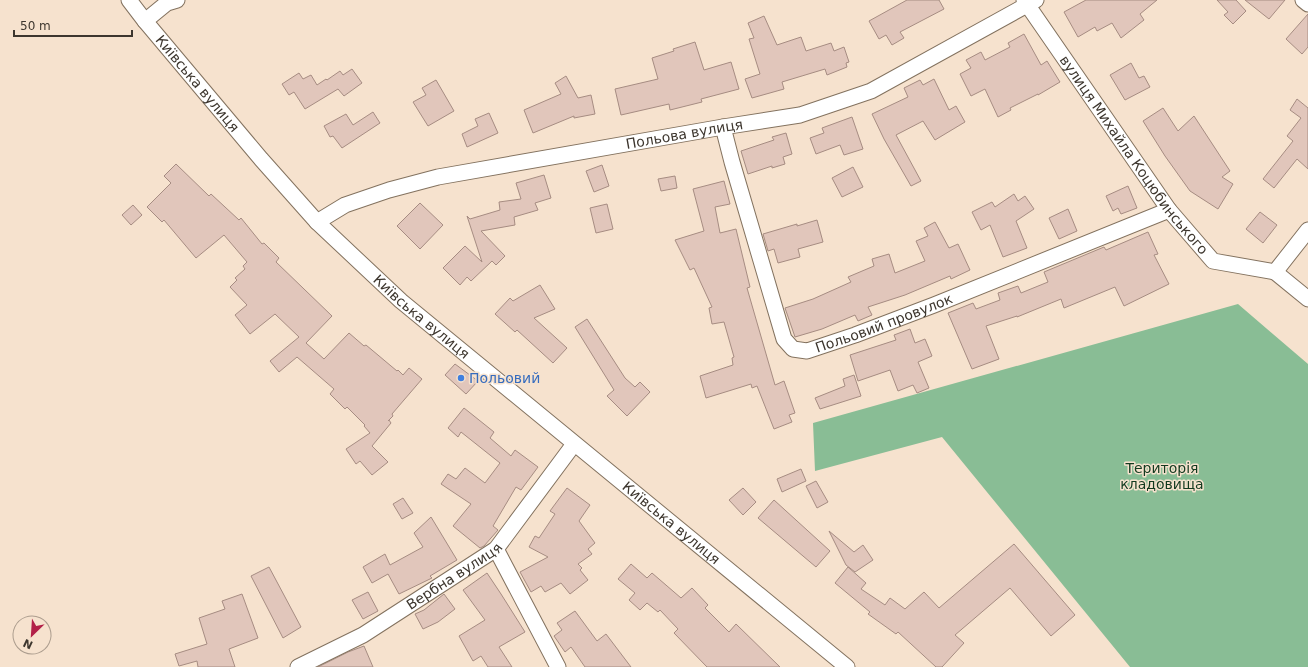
<svg xmlns="http://www.w3.org/2000/svg" width="1308" height="667" font-family="'DejaVu Sans',sans-serif">
<style>
.forest{fill:#89bd95}
.building{fill:#e1c6bb;stroke:#a68c82}
.lines{fill:none;stroke-linecap:round;stroke-linejoin:round}
.minor-casing{stroke:#83725f;stroke-width:17}
.minor{stroke:#fff;stroke-width:15}
.shop-dot{fill:#3f7fe0;stroke:#f6e2ce;stroke-width:1.5}
.labels{text-anchor:middle;dominant-baseline:central;stroke-width:3;stroke-linejoin:round;paint-order:stroke}
.street-label{font-size:14px;fill:#3d362e;stroke:#f6e2ce}
.shop-label{font-size:14px;fill:#366cbe;stroke:#f6e2ce;text-anchor:start}
.park-label{font-size:14px;fill:#123a1f;stroke:#f6e2ce}
</style>
<rect width="100%" height="100%" fill="#f6e2ce"/>
<polygon class="forest" points="1238,304 1308,364 1308,667 1130,667 942,437 815,471 813,423"/>
<g class="building">
<polygon points="907,0 939,0 944,9 900,32 904,38 892,45 886,35 879,39 869,21"/>
<polygon points="1086,0 1157,0 1140,14 1144,20 1121,38 1112,23 1097,31 1095,27 1078,37 1064,12"/>
<polygon points="1217,0 1236,0 1246,11 1233,24 1224,15 1228,12"/>
<polygon points="1245,0 1285,0 1269,19"/>
<polygon points="1308,14 1308,47 1302,54 1286,39"/>
<polygon points="764,16 777,45 801,37 806,51 831,43 834,51 844,47 849,62 846,63 847,67 827,75 825,69 782,82 784,89 752,98 745,79 760,74 749,39 754,38 748,23"/>
<polygon points="1024,34 1041,65 1047,61 1060,82 1038,95 1038,94 1010,108 1011,110 998,117 985,89 971,96 960,74 971,68 966,60 981,52 985,60 1010,47 1008,43"/>
<polygon points="695,42 704,70 731,62 739,89 701,99 702,102 670,110 669,104 621,115 615,89 658,79 652,58 674,51 673,49"/>
<polygon points="1131,63 1139,78 1144,76 1150,87 1125,100 1110,75"/>
<polygon points="352,69 362,83 344,96 338,89 305,109 294,92 289,95 282,84 299,73 303,79 311,75 317,85 326,79 327,80 340,71 343,75"/>
<polygon points="566,76 578,98 591,95 595,114 574,118 574,116 533,133 524,110 561,94 555,83"/>
<polygon points="934,79 949,110 956,106 965,122 935,140 923,121 896,135 921,181 911,186 884,139 872,114 908,97 904,88 920,80 923,85"/>
<polygon points="436,80 454,111 428,126 413,102 426,95 422,88"/>
<polygon points="1297,99 1308,108 1308,169 1297,159 1274,188 1263,179 1293,141 1287,136 1301,118 1290,110"/>
<polygon points="1163,108 1178,131 1194,116 1230,171 1222,177 1233,184 1218,209 1190,191 1165,156 1143,121"/>
<polygon points="373,112 380,123 342,148 333,136 330,137 324,126 346,114 353,125"/>
<polygon points="489,113 498,133 467,147 462,134 478,126 475,119"/>
<polygon points="852,117 863,149 844,155 840,145 816,154 810,138 824,133 822,128"/>
<polygon points="786,133 792,154 783,157 785,164 772,168 772,166 748,174 741,151 774,140 772,137"/>
<polygon points="176,164 209,196 211,194 239,220 241,218 262,244 264,243 279,258 276,262 332,316 306,343 324,359 349,333 364,346 366,345 397,371 398,370 403,375 409,368 422,379 392,414 393,416 388,421 389,420 391,423 372,446 388,462 372,475 360,461 356,464 346,449 370,433 364,426 365,425 347,407 345,409 330,394 334,389 297,357 279,372 270,361 299,337 275,314 250,334 235,315 247,305 230,287 237,280 235,278 245,269 243,266 247,262 224,235 196,258 164,220 162,222 147,207 171,183 164,176"/>
<polygon points="602,165 609,186 594,192 586,171"/>
<polygon points="853,167 863,187 842,197 832,178"/>
<polygon points="544,175 551,198 535,203 538,210 514,217 515,225 481,231 505,256 496,265 492,261 471,281 467,277 460,285 443,268 465,246 482,262 467,216 470,219 500,210 499,202 521,199 516,183"/>
<polygon points="675,176 677,188 661,191 658,179"/>
<polygon points="724,181 730,204 715,207 720,233 736,229 750,287 747,288 775,385 784,381 795,413 789,415 792,422 774,429 757,386 752,388 751,384 706,398 700,376 733,365 732,358 734,357 724,322 712,324 709,308 712,307 694,268 690,270 675,240 704,231 693,189"/>
<polygon points="1128,186 1137,208 1121,214 1118,208 1113,211 1106,196"/>
<polygon points="1014,194 1018,201 1025,196 1034,209 1016,221 1027,248 1003,257 990,225 981,230 972,212 992,202 995,207"/>
<polygon points="420,203 443,225 420,249 397,226"/>
<polygon points="607,204 613,229 596,233 590,208"/>
<polygon points="133,205 142,215 131,225 122,215"/>
<polygon points="1068,209 1077,231 1059,239 1049,218"/>
<polygon points="1260,212 1277,225 1263,243 1246,229"/>
<polygon points="817,220 823,242 798,249 800,257 778,263 774,249 768,251 763,234 797,224 797,226"/>
<polygon points="935,222 949,248 958,244 970,270 951,279 950,276 905,295 868,307 872,315 858,321 855,315 822,329 795,337 785,308 813,299 851,282 848,277 874,266 872,259 889,254 895,273 925,261 916,241 928,236 924,228"/>
<polygon points="1148,232 1158,254 1154,255 1169,284 1124,306 1115,287 1064,308 1061,299 1017,317 1017,316 986,326 999,359 972,369 948,313 973,303 976,309 1000,300 998,293 1018,286 1021,293 1048,282 1044,272 1104,247 1106,250"/>
<polygon points="540,285 555,309 534,318 567,348 553,363 517,330 515,332 495,314 510,298 513,301"/>
<polygon points="587,319 625,378 635,387 640,382 650,392 627,416 607,396 614,390 575,327"/>
<polygon points="910,329 915,343 925,339 932,356 918,362 929,388 917,393 913,385 898,391 890,370 858,381 850,355 896,340 894,335"/>
<polygon points="455,364 478,381 466,394 445,375"/>
<polygon points="854,375 861,396 820,409 815,398 845,386 843,379"/>
<polygon points="464,408 494,432 490,438 511,456 515,450 538,467 521,490 516,487 493,526 498,530 484,546 480,548 453,526 471,504 441,484 448,474 456,479 465,468 485,483 500,463 461,432 458,437 448,428"/>
<polygon points="801,469 806,481 782,492 777,479"/>
<polygon points="816,481 828,502 817,508 806,486"/>
<polygon points="567,488 590,505 579,521 595,543 588,549 592,554 578,564 582,568 580,570 588,580 570,594 561,583 545,592 541,586 531,592 520,572 548,557 529,547 535,536 539,538 555,514 550,511"/>
<polygon points="743,488 756,502 743,515 729,500"/>
<polygon points="403,498 413,513 402,519 393,504"/>
<polygon points="774,500 830,551 816,567 758,518"/>
<polygon points="431,517 457,560 430,576 432,578 399,594 388,574 372,583 363,567 385,554 390,565 423,547 414,533"/>
<polygon points="829,531 854,552 863,545 873,560 855,572 846,565"/>
<polygon points="1014,544 1075,615 1051,636 1010,588 955,635 964,643 942,667 936,667 898,632 896,634 868,614 870,612 835,583 848,567 866,583 861,589 885,605 890,598 905,609 924,592 939,608"/>
<polygon points="631,564 647,578 652,573 681,598 692,588 708,605 705,608 729,632 736,624 780,667 707,667 674,633 678,629 660,610 658,612 647,603 640,610 629,600 635,593 618,579"/>
<polygon points="269,567 301,627 283,638 251,576"/>
<polygon points="487,573 501,594 525,632 499,647 512,667 488,667 481,656 473,661 459,636 485,620 463,590"/>
<polygon points="368,592 378,611 363,619 352,600"/>
<polygon points="242,594 258,638 229,649 235,667 198,667 197,661 179,666 175,654 207,644 199,618 225,609 222,601"/>
<polygon points="444,594 455,609 438,622 423,629 415,614 424,610"/>
<polygon points="575,611 597,641 606,634 631,667 585,667 571,647 565,652 554,636 562,630 557,623"/>
<polygon points="364,646 373,667 318,667 348,652"/>
</g>
<g class="lines">
<g class="minor-casing">
<g id="minor">
<path id="s1" d="M129 0 145 21 261 159 317 222 401 301 847 667"/>
<path id="s2" d="M1024 0 1169 210 1213 261 1275 272 1308 299"/>
<polyline points="1303,0 1308,4"/>
<polyline points="145,21 167,3 177,0"/>
<path id="s3" d="M723 127 732 162 784 339 793 349 807 351 855 335 934 305 1169 210"/>
<path id="s4" d="M317 222 345 205 389 190 438 177 723 127 800 115 871 91 1036 0"/>
<polyline points="1275,272 1308,230"/>
<polyline points="496,549 558,667"/>
<path id="s5" d="M298 667 363 635 496 549 574 444"/>
</g>
</g>
<use href="#minor" class="minor"/>
</g>
<circle class="shop-dot" cx="461" cy="378" r="4"/>
<g class="labels">
<g class="street-label">
<text stroke="none"><textPath href="#s1" startOffset="108">Київська вулиця</textPath></text>
<text stroke="none"><textPath href="#s4" startOffset="380">Польова вулиця</textPath></text>
<text stroke="none"><textPath href="#s2" startOffset="190">вулиця Михайла Коцюбинського</textPath></text>
<text stroke="none"><textPath href="#s1" startOffset="432">Київська вулиця</textPath></text>
<text stroke="none"><textPath href="#s3" startOffset="330">Польовий провулок</textPath></text>
<text stroke="none"><textPath href="#s1" startOffset="756">Київська вулиця</textPath></text>
<text stroke="none"><textPath href="#s5" startOffset="181">Вербна вулиця</textPath></text>
</g>
<g class="shop-label">
<text x="469" y="378">Польовий</text>
</g>
<g class="park-label">
<text x="1162" y="468">Територія<tspan x="1162" dy="16">кладовища</tspan></text>
</g>
</g>
<g transform="translate(32 635) rotate(205)"><circle r="19" fill="#f6e2ce" stroke="#ac9d8e"/>
<path d="M0-3L7 15L0 10L-7 15Z" fill="#b22048"/>
<text y="-6" font-size="11" font-weight="bold" text-anchor="middle" fill="#3d362e">N</text>
</g>
<path d="M14 30v6h118v-6" fill="none" stroke="#3d362e" stroke-width="2"/>
<text x="20" y="30" font-size="12" fill="#3d362e" stroke="#f6e2ce" stroke-width="3" paint-order="stroke">50 m</text>
</svg>
